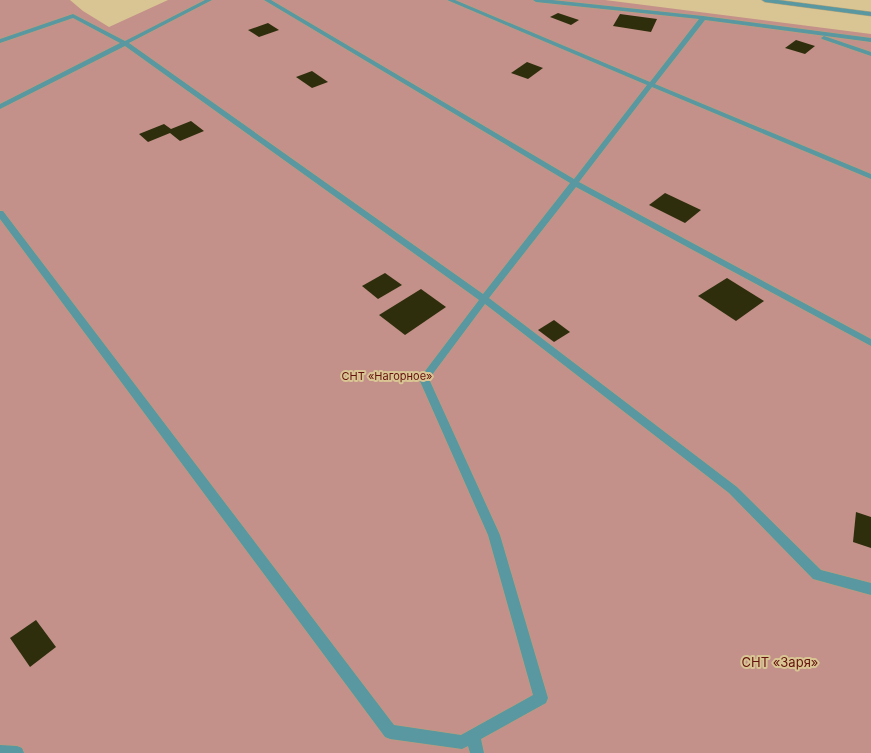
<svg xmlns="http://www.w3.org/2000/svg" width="871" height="753" font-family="Inter,sans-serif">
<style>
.green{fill:#c39189}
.building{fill:#2e2e0c}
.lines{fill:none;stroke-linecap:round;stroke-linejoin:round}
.street-casing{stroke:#b6a479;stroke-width:1}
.street{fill:#5997a1;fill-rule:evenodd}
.labels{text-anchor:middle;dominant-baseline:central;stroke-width:4;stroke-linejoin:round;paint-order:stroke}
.park-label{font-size:11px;fill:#64120d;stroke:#d9c593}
.near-park-label{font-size:13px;fill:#64120d;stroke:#d9c593}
</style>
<rect width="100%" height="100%" fill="#d9c593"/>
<polygon class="green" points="0,0 70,0 83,11 109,27 168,0 605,0 871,34 871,753 0,753"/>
<g class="building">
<polygon points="558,13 579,20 571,25 550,17"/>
<polygon points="620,14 657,19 651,32 613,26"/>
<polygon points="268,23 279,30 259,37 248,30"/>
<polygon points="796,40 815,46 805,54 785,48"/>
<polygon points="527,62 543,68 528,79 511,73"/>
<polygon points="312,71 328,82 312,88 296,77"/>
<polygon points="191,121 204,131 180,141 170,133 148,142 139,134 164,124 171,129"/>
<polygon points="665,193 701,210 685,223 649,205"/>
<polygon points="385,273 402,285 378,299 362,286"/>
<polygon points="727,278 764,301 736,321 698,296"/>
<polygon points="421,289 446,307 405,335 379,315"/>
<polygon points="554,320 570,332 554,342 538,330"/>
<polygon points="856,512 871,517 871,548 853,542"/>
<polygon points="36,620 56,647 30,667 10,638"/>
</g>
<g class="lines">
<g class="street-casing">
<g id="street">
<polygon points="205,0 212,0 129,43 483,294 570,183 264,0 271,0 574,179 647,85 447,0 455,0 650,82 699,19 536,2 533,0 552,0 703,16 871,38 871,42 705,20 655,84 871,174 871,179 652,87 579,182 871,339 871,346 576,187 489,298 737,487 821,570 871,583 871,595 813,579 729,493 485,304 429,379 500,535 548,698 546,703 481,739 484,753 470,753 468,746 462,749 390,739 385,737 0,219 0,211 3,211 394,725 461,735 533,695 488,535 419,379 479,300 125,46 0,109 0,104 120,43 73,18 0,43 0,39 73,14 125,41"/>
<polygon points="762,0 778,0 871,12 871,16 765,2"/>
<polygon points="824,36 871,52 871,56 822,39 821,38"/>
<polygon points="0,745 17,746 22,748 24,753 0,753"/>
</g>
</g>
<use href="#street" class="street"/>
</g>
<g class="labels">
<g class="park-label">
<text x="387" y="376">СНТ «Нагорное»</text>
</g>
<g class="near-park-label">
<text x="780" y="662">СНТ «Заря»</text>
</g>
</g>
</svg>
